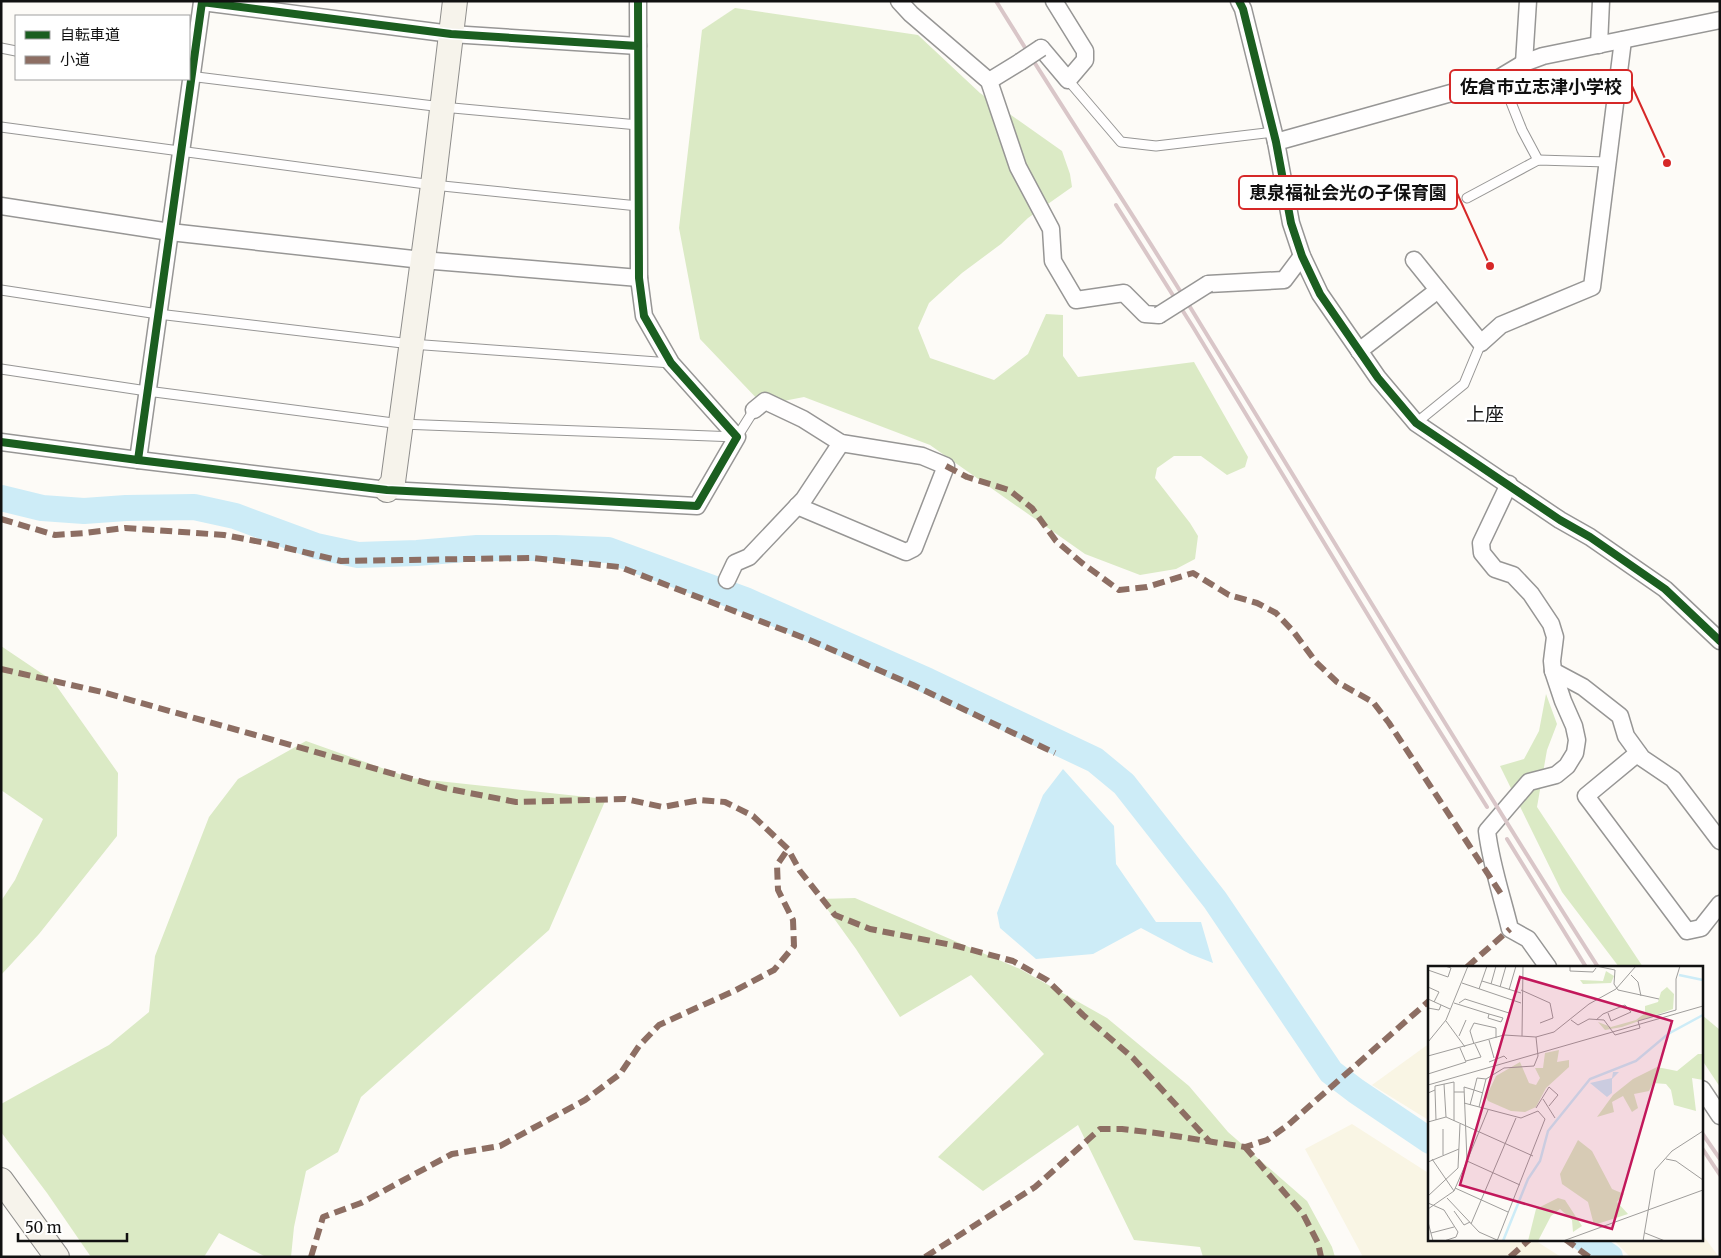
<svg xmlns="http://www.w3.org/2000/svg" width="1721" height="1258" font-family="Merriweather,'Noto Sans JP',serif">
<style>
.farmland{fill:#f9f5e4}
.forest{fill:#dbeac5}
.water{fill:#cdecf7}
.lines{fill:none;stroke-linecap:round;stroke-linejoin:round}
.river{stroke:#cdecf7;stroke-width:26}
.lane-casing{stroke:#979695;stroke-width:11}
.street-casing{stroke:#979695;stroke-width:19}
.secondary-casing{stroke:#8e8d8b;stroke-width:26}
.lane{stroke:#fffefe;stroke-width:9}
.street{stroke:#fffefe;stroke-width:16}
.secondary{stroke:#f6f3eb;stroke-width:24}
.rail{stroke:#d9c6c8;stroke-width:4}
.street-bridge-casing{stroke:#979695;stroke-width:19;stroke-linecap:butt}
.street-bridge{stroke:#fffefe;stroke-width:16}
.quiet{stroke:#8d6e63;stroke-width:6;stroke-dasharray:12 6;stroke-linecap:butt}
.cycleway-casing{stroke:#fff;stroke-width:11}
.cycleway{stroke:#1b5e20;stroke-width:8}
.labels{text-anchor:middle;dominant-baseline:central;stroke-width:5;stroke-linejoin:round;paint-order:stroke}
.quarter-label{font-size:19px;fill:#111;stroke:#fff}
.inset-river{fill:none;stroke:#cdecf7;stroke-width:2.5}
.inset-road{fill:none;stroke:#9f9d9b;stroke-width:1}
.view{fill:#c2185b;fill-opacity:0.15;stroke:#c2185b;stroke-width:2.5}
.inset-edge{fill:none;stroke:#111;stroke-width:2.5}
.leader{fill:none;stroke:#d62828;stroke-width:2}
.callout-dot{fill:#d62828;stroke:#fff;stroke-width:2}
.callout{fill:#fff;stroke:#d62828;stroke-width:2}
.callout-label{font-size:18px;text-anchor:middle;font-weight:bold;fill:#111}
</style>
<rect width="100%" height="100%" fill="#fdfbf7"/>
<g class="farmland">
<polygon points="1430,1043 1430,1121 1372,1085"/>
<polygon points="1352,1124 1430,1174 1430,1239 1533,1239 1561,1257 1363,1257 1305,1149"/>
<polygon points="1702,1234 1719,1257 1630,1257 1613,1239 1702,1239"/>
</g>
<g class="forest">
<polygon points="735,8 918,35 980,93 1062,151 1070,174 1072,187 1028,218 1001,244 962,273 929,303 918,328 930,358 994,380 1028,354 1046,314 1063,315 1063,356 1078,377 1194,362 1248,457 1245,467 1227,475 1201,456 1174,456 1157,468 1155,478 1190,523 1198,536 1195,559 1176,569 1140,575 1085,554 930,445 804,397 763,405 700,339 679,228 702,30"/>
<polygon points="1,646 53,681 118,773 117,836 39,934 1,975 1,901 15,880 43,819 1,790"/>
<polygon points="1546,694 1557,724 1547,750 1537,807 1643,967 1619,967 1562,892 1500,766 1524,759 1539,731"/>
<polygon points="306,741 410,778 606,799 549,930 361,1097 338,1152 306,1171 294,1227 291,1257 266,1257 219,1233 204,1257 91,1257 47,1193 1,1132 1,1104 109,1045 149,1012 155,956 209,817 238,779"/>
<polygon points="855,898 1020,969 1107,1018 1189,1086 1228,1132 1307,1201 1332,1247 1335,1257 1203,1257 1200,1247 1134,1240 1078,1125 983,1191 938,1157 1044,1054 971,975 900,1017 856,949 820,899"/>
<polygon points="1702,1015 1720,1030 1720,1087 1702,1060"/>
</g>
<polygon class="water" points="1063,769 1114,826 1116,864 1156,922 1201,922 1213,963 1190,954 1141,928 1093,954 1036,959 1000,928 997,913 1043,795"/>
<g class="lines">
<g class="river">
<polyline points="1,498 42,508 84,511 126,508 194,507 235,516 316,546 358,555 417,553 477,548 555,548 608,550 745,600 928,681 1095,760 1124,784 1215,900 1331,1072 1356,1091 1430,1141"/>
<polyline points="1584,1239 1610,1257"/>
</g>
<g class="lane-casing">
<g id="lane">
<polyline points="1,48 16,51"/>
<polyline points="189,76 442,107 638,125"/>
<polyline points="1501,77 1522,130 1538,160"/>
<polyline points="1068,80 1121,142 1156,146 1274,132"/>
<polyline points="1,127 433,185 638,206"/>
<polyline points="1467,198 1538,160 1607,162"/>
<polyline points="1,290 158,314 411,344 671,363"/>
<polyline points="1,369 147,391 401,424 737,437 754,410"/>
<polyline points="1416,423 1464,384 1481,343"/>
</g>
</g>
<g class="street-casing">
<g id="street">
<polyline points="899,1 911,14 989,81 1018,167 1051,229 1053,261 1076,300 1124,293 1145,314 1159,315"/>
<polyline points="1239,1 1243,9 1276,142 1291,223 1302,256 1320,294 1378,378 1416,423 1560,520 1590,537 1665,589 1720,641"/>
<polyline points="1599,45 1601,1"/>
<polyline points="1041,48 1068,80 1085,60 1085,51 1054,1"/>
<polyline points="1524,63 1528,1"/>
<polyline points="989,81 1020,62"/>
<polyline points="1276,142 1494,81 1524,63 1543,56 1720,20"/>
<polyline points="1,206 170,232 422,260 639,278"/>
<polyline points="1414,260 1481,343 1501,325 1592,287 1623,40"/>
<polyline points="1208,284 1284,280 1302,256"/>
<polyline points="1359,351 1438,290"/>
<polyline points="754,410 765,401 803,419 841,443 922,456 946,466 914,548 906,552 797,506"/>
<polyline points="1,442 138,460 387,490 697,506 737,437 671,363 644,316 639,278 638,1"/>
<polyline points="138,460 202,2 451,34 638,46"/>
<path d="M1509 484 1481 543 1482 553 1495 569 1513 575 1531 594 1551 624 1555 637 1552 661 1553 671 1563 701 1574 726 1577 740 1575 753 1567 766 1556 775 1529 782 1487 831C1491 865 1502 896 1510 929L1528 939 1548 967"/>
<polyline points="727,580 735,563 749,557 804,499 841,443"/>
<polyline points="1553,671 1583,687 1620,716 1626,736 1642,758 1673,779 1720,841"/>
<polyline points="1638,753 1586,796 1687,931 1701,928 1720,904"/>
<polyline points="1702,1089 1720,1116"/>
</g>
</g>
<g class="secondary-casing">
<g id="secondary">
<polyline points="387,490 393,482 433,185 455,1"/>
<polyline points="1,1180 57,1257"/>
</g>
</g>
<use href="#lane" class="lane"/>
<use href="#street" class="street"/>
<use href="#secondary" class="secondary"/>
<g class="rail">
<path d="M996 1C1063 110 1135 216 1201 325 1333 539 1462 755 1598 967"/>
<polyline points="1116,205 1193,327 1405,676 1487,807"/>
<polyline points="1507,839 1586,967"/>
<polyline points="1702,1133 1720,1159"/>
<polyline points="1702,1148 1720,1175"/>
</g>
<g class="street-bridge-casing">
<g id="street-bridge">
<polyline points="1020,62 1041,48"/>
<polyline points="1159,315 1208,284"/>
</g>
</g>
<use href="#street-bridge" class="street-bridge"/>
<g class="quiet">
<polyline points="946,466 967,477 1009,490 1032,508 1056,541 1082,563 1119,590 1147,587 1193,573 1229,595 1257,603 1276,613 1293,631 1316,662 1337,682 1373,702 1389,723 1503,897"/>
<polyline points="1,519 55,535 85,533 125,528 224,535 266,543 341,561 533,558 620,567 812,641 913,685 1055,753"/>
<polyline points="1,669 102,692 444,788 516,802 625,799 663,807 700,800 725,802 753,816 788,849 800,871 835,915 870,929 957,946 1013,961 1047,980 1083,1015 1133,1058 1210,1142"/>
<polyline points="1467,967 1510,929"/>
<polyline points="1245,1147 1303,1214 1318,1243 1321,1257"/>
<polyline points="1565,1239 1589,1257"/>
<polyline points="311,1257 323,1217 361,1203 452,1154 500,1146 585,1100 620,1074 639,1046 659,1025 736,990 774,970 794,946 793,920 778,890 777,865 788,849"/>
<polyline points="925,1257 1035,1187 1100,1129 1122,1129 1156,1133 1245,1147 1267,1140 1288,1125 1430,1000"/>
<polyline points="1510,1257 1530,1239"/>
</g>
<g class="cycleway-casing">
<g id="cycleway">
<polyline points="1239,1 1243,9 1276,142 1291,223 1302,256 1320,294 1378,378 1416,423 1560,520 1590,537 1665,589 1720,641"/>
<polyline points="1,442 138,460 387,490 697,506 737,437 671,363 644,316 639,278 638,1"/>
<polyline points="138,460 202,2 451,34 638,46"/>
</g>
</g>
<use href="#cycleway" class="cycleway"/>
</g>
<g class="labels">
<g class="quarter-label">
<text x="1485" y="414">上座</text>
</g>
</g>
<g transform="translate(1428 966)">
<rect width="275" height="275" fill="#fdfbf7"/>
<path d="M178 5 186 10 183 17 155 18 152 14 175 15ZM239 21 246 28 245 43 194 61 177 64 170 56 183 61 208 54 217 47V40L230 36 233 26ZM131 84 129 96 141 94V101L118 122 108 141 97 146 83 145 60 135 58 131 68 110 92 96 101 117 108 119 112 112 107 102H115L117 87ZM270 88H275V114L264 112 268 145 246 139 243 124 238 118 225 117 221 125 206 128 210 142 204 146 195 130 184 136 186 146 169 151 185 129 205 113 229 101 249 105ZM150 174 164 185 184 223 196 228 189 236 200 248 166 259 160 236 134 218 132 208ZM130 232 137 234 154 260 145 266 144 254 132 243 123 250 110 275H100L108 243Z" fill="#dbeac5"/>
<path d="M185 106H191L184 113V127L179 131 162 117 184 112Z" fill="#cdecf7"/>
<path class="inset-river" d="M251 9 275 14M75 275 100 213 112 195 120 165 162 113 208 95 240 68 275 49"/>
<path class="inset-road" d="M142 0V5L165 6 168 2M168 0 187 4 186 18 190 24 231 33M0 4 20 11 23 2 17 0M203 9 210 16 213 30M54 15 93 27M34 17 93 37M63 18 68 0M0 21 11 26 6 36M72 21 78 0M51 23 59 0M81 24 88 0M93 24 122 37 125 52 112 57M0 33 22 43M26 37 61 48 75 52 73 56 60 52 61 48M31 37 37 33 81 47M0 42 11 44 13 39M143 54 150 59 161 53 176 54 187 69 212 62 210 55 248 44V13L252 0M168 54 175 48 197 39 203 46 183 55 180 47M18 55 37 81M31 70 38 54M94 70 95 0M61 74 66 92M0 76 18 54 40 0M46 78 42 65 46 57 68 62V72M0 90 76 69 108 71 126 66 161 38 188 23 208 0M38 95 53 91 47 78M61 96 76 90 79 93M0 108 38 96 32 82M16 118 18 151M0 119 275 40M7 124 8 154M26 126V155M0 127 7 124V120L26 116V126H36M115 133 127 152M36 137 93 152 110 145 117 153 69 275M42 139 46 124 55 127M51 141 58 113M108 142 121 121 130 129 121 140M60 144 39 195 92 219M0 156 18 151 105 190M15 189V163M4 193 26 225M238 193 248 195 275 214M0 196 31 183M27 222 80 246M0 230 30 202 32 158M19 232 51 266 69 274M0 237 16 244 30 266 28 271 16 275M0 243 26 225 39 195 36 121 46 124 49 112 58 113 76 102 106 100 110 90 108 71M26 245 36 259 42 256M0 256 5 275M43 258 88 152M3 267 26 261M217 267 237 275M135 275 275 224M215 275 227 204 244 185 275 165"/>
<path class="view" d="M92 11 244 55 184 263 32 219Z"/>
<rect width="275" height="275" class="inset-edge"/>
</g>
<path class="leader" d="M1667 163L1632 86M1490 266L1457 193"/>
<g class="callout-dot">
<circle cx="1667" cy="163" r="5"/>
<circle cx="1490" cy="266" r="5"/>
</g>
<g class="callout">
<rect x="1450" y="70" width="182" height="33" rx="5"/>
<rect x="1239" y="176" width="218" height="33" rx="5"/>
</g>
<g class="callout-label">
<text x="1541" y="93">佐倉市立志津小学校</text>
<text x="1348" y="199">恵泉福祉会光の子保育園</text>
</g>
<rect width="1721" height="1258" fill="none" stroke="#111111" stroke-width="5"/>
<rect x="15" y="15" width="175" height="65" fill="#ffffff" stroke="#a0a0a0"/>
<rect x="25" y="31" width="25" height="8" fill="#1b5e20" stroke="#a0a0a0"/>
<text x="60" y="40" font-size="15" fill="#111111">自転車道</text>
<rect x="25" y="56" width="25" height="8" fill="#8d6e63" stroke="#a0a0a0"/>
<text x="60" y="65" font-size="15" fill="#111111">小道</text>
<path d="M18 1233v8h109v-8" fill="none" stroke="#111111" stroke-width="2.5"/>
<text x="25" y="1233" font-size="15" fill="#111111" stroke="#ffffff" stroke-width="4" paint-order="stroke">50 m</text>
</svg>
